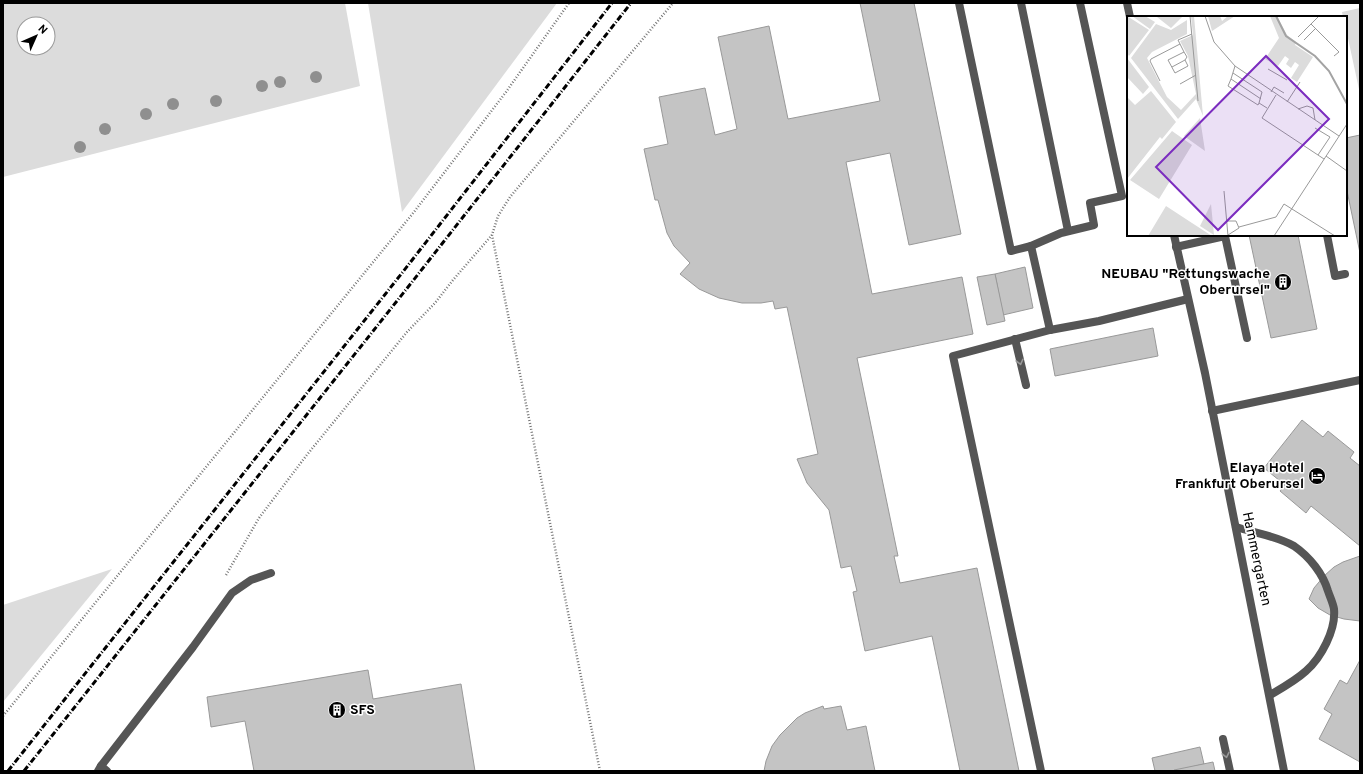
<svg xmlns="http://www.w3.org/2000/svg" width="1363" height="774" font-family="Overpass,sans-serif">
<style>
.green{fill:#dcdcdc;fill-rule:evenodd}
.building{fill:#c4c4c4;stroke:#999}
.lines{fill:none;stroke-linecap:round;stroke-linejoin:round}
.path{stroke:#777;stroke-width:2.5;stroke-dasharray:1 2;stroke-linecap:butt}
.lane{stroke:#555;stroke-width:8}
.street{stroke:#555;stroke-width:8}
.rail{stroke:#000;stroke-width:3;stroke-dasharray:6 2 1 2;stroke-linecap:butt}
.tree{fill:#8f8f8f}
.oneway{stroke:#999}
.labels{text-anchor:middle;dominant-baseline:central;stroke-width:3;stroke-linejoin:round;paint-order:stroke}
.poi-label{font-size:14px;font-weight:bold;fill:#000;stroke:#fff;text-anchor:end}
.street-label{font-size:14px;fill:#000;stroke:#fff}
.inset-river{fill:none;stroke:#a3a3a3;stroke-width:2}
.inset-road{fill:none;stroke:#999;stroke-width:1}
.view{fill:#7b2cbf;fill-opacity:0.15;stroke:#7b2cbf;stroke-width:2}
.inset-edge{fill:none;stroke:#000;stroke-width:2}
</style>
<rect width="100%" height="100%" fill="#fff"/>
<g class="green">
<path d="M3 3H345L360 86 3 177ZM24 24H48V48H24Z"/>
<polygon points="368,3 557,3 402,212"/>
<polygon points="1360,8 1360,94 1346,29 1346,17 1343,17 1342,12"/>
<polygon points="112,569 3,702 3,605"/>
</g>
<g class="building">
<polygon points="860,3 914,3 961,234 909,245 890,153 846,162 872,294 962,277 973,334 857,358 898,556 894,556 900,583 977,568 1019,771 960,771 932,636 865,651 853,592 857,591 851,566 841,568 829,510 807,483 797,459 818,454 787,307 775,309 773,301 761,303 742,303 719,298 699,289 680,274 690,263 674,246 667,233 658,200 655,200 644,149 668,144 659,97 705,88 715,135 737,129 718,37 769,26 788,119 880,101"/>
<polygon points="1360,135 1360,253 1346,186 1346,138"/>
<polygon points="1249,235 1298,235 1317,329 1271,338"/>
<polygon points="1025,267 1033,308 1003,315 995,274"/>
<polygon points="995,274 1005,321 987,325 977,277"/>
<polygon points="1153,328 1158,356 1055,376 1050,349"/>
<polygon points="1302,420 1323,437 1328,431 1354,452 1350,458 1360,466 1360,546 1311,506 1306,513 1280,491 1285,485 1264,468"/>
<polygon points="1360,556 1360,621 1344,619 1330,615 1318,608 1309,599 1314,588 1324,576 1334,567 1343,562"/>
<polygon points="1360,660 1360,762 1319,739 1332,714 1324,709 1340,680 1347,684"/>
<polygon points="368,670 373,699 461,684 475,771 254,771 245,721 211,727 207,697"/>
<polygon points="823,706 824,709 841,706 847,730 866,726 875,771 764,771 766,761 772,746 780,735 797,718 805,713"/>
<polygon points="1200,747 1204,764 1174,771 1155,771 1152,758"/>
<polygon points="1213,762 1215,771 1174,771 1174,770"/>
</g>
<g class="lines">
<g class="path">
<polyline points="226,575 259,518 306,456 407,332 435,303 453,280 492,235"/>
<polyline points="3,716 414,212 506,92 569,3"/>
<polyline points="600,771 492,235 498,216 510,197 673,3"/>
</g>
<g class="lane">
<polyline points="959,3 1011,251 1031,246"/>
<polyline points="1021,3 1068,231"/>
<polyline points="1327,235 1335,276 1345,274"/>
<polyline points="1176,247 1225,236 1247,338"/>
<polyline points="1050,330 1031,246 1061,233 1094,225 1090,203 1122,196 1080,3"/>
<polyline points="1015,339 1026,385"/>
<polyline points="1212,411 1360,380"/>
<path d="M1236 527C1255 533 1277 536 1294 546 1310 557 1323 574 1328 591 1330 597 1333 603 1334 609 1336 630 1321 658 1306 671 1295 681 1282 688 1270 695"/>
<polyline points="1223,739 1230,771"/>
<polyline points="101,766 193,647 232,593 251,580 271,573"/>
<polyline points="1041,771 953,356 1050,330 1099,321 1188,299"/>
</g>
<g class="street">
<polyline points="1127,3 1130,17"/>
<polyline points="1174,235 1205,373 1284,771"/>
<polyline points="98,771 101,766 107,771"/>
</g>
<g class="rail">
<polyline points="8,771 402,273 612,3"/>
<polyline points="24,771 412,282 631,3"/>
</g>
</g>
<g class="tree">
<circle cx="316" cy="77" r="6"/>
<circle cx="280" cy="82" r="6"/>
<circle cx="262" cy="86" r="6"/>
<circle cx="216" cy="101" r="6"/>
<circle cx="173" cy="104" r="6"/>
<circle cx="146" cy="114" r="6"/>
<circle cx="105" cy="129" r="6"/>
<circle cx="80" cy="147" r="6"/>
</g>
<defs><path id="oneway-chevron" d="M-2-3.5L2.5 0L-2 3.5" fill="none" stroke-width="1.6" stroke-linecap="round" stroke-linejoin="round"/></defs>
<g class="oneway">
<use href="#oneway-chevron" transform="translate(1020 362) rotate(76)"/>
<use href="#oneway-chevron" transform="translate(1226 755) rotate(78)"/>
</g>
<defs>
<g id="building-disc" transform="scale(0.9)"><circle r="9.5" fill="#000" stroke="#fff"/><path d="M-4-6H4V6H1V3H-1V6H-4ZM-2.5-4.3h1.7v1.8h-1.7ZM.8-4.3h1.7v1.8H.8ZM-2.5-1h1.7V.8h-1.7ZM.8-1h1.7V.8H.8Z" fill="#fff"/></g>
<g id="hotel-disc" transform="scale(0.9)"><circle r="9.5" fill="#000" stroke="#fff"/><path d="M-6-4.5h1.5V1H6V5H4.5V3h-9V5H-6ZM-4 0a1.8 1.8 0 1 1 3.6 0ZM.5 0V-2.5h3Q6-2.5 6 0Z" fill="#fff"/></g>
</defs>
<g fill-rule="evenodd">
<use href="#building-disc" x="1283" y="282"/>
<use href="#hotel-disc" x="1317" y="476"/>
<use href="#building-disc" x="337" y="710"/>
</g>
<g class="labels">
<g class="poi-label">
<text x="1270" y="274">NEUBAU "Rettungswache<tspan x="1270" dy="16">Oberursel"</tspan></text>
<text x="1304" y="468">Elaya Hotel<tspan x="1304" dy="16">Frankfurt Oberursel</tspan></text>
<text x="350" y="710" text-anchor="start">SFS</text>
</g>
<g class="street-label">
<text transform="translate(1256 559) rotate(78)">Hammergarten</text>
</g>
</g>
<g transform="translate(1127 16)">
<rect width="220" height="220" fill="#fff"/>
<path d="M0 0 22 14 2 40 0 37ZM5 0H18L28 6 23 13ZM56 0 44 12 30 1V0ZM64 0H67L76 100 69 83 51 103 4 42 29 8 44 14 60 4V18L25 36 20 42 40 81 54 94 69 78 61 40 53 25 66 19ZM81 0H93L95 5 101 0H108L85 15ZM143 0H150L160 19 169 26 168 29 186 41 170 66 164 62 172 49 168 46 164 52 159 48 162 43 158 40 151 50 138 43 152 22ZM0 42 22 71 16 78 0 61ZM24 75 49 106 35 123 33 121 0 163V81L8 89ZM73 102 78 135 57 120ZM45 115 65 129 32 183 3 164ZM84 188 87 219 73 210ZM39 190 65 207 85 220H21Z" fill="#dcdcdc"/>
<path class="inset-river" d="M149 0 159 20 188 40 202 55 220 88"/>
<path class="inset-road" d="M63 0 71 85M78 0 87 26 108 50 212 120M184 8 212 36 207 40M171 21 192 0M177 24 188 13M57 36 41 44 48 57 61 50 58 44 60 41 57 36 51 24 65 18M108 50 104 63 134 83M45 51 58 44M141 53 160 64M106 57 135 76 132 87 140 92M104 63 101 70 131 89 132 87M33 65 23 45 24 43 53 28M53 68 69 59M144 76 147 71 157 77M149 79 135 102 197 143M160 86 173 66M171 93 180 90 186 92 188 104M188 112 203 121 191 139M199 140 220 155M97 175 101 220M99 205H109L112 212 101 219M112 211 149 201 157 188 208 220M147 220 220 108"/>
<path class="view" d="M139 40 202 103 91 214 29 151Z"/>
<rect width="220" height="220" class="inset-edge"/>
</g>
<rect width="1363" height="774" fill="none" stroke="#000000" stroke-width="8"/>
<g transform="translate(36 36) rotate(45)"><circle r="19" fill="#ffffff" stroke="#999999"/>
<path d="M0-3L7 15L0 10L-7 15Z" fill="#000000"/>
<text y="-6" font-size="11" font-weight="bold" text-anchor="middle" fill="#000000">N</text>
</g>
</svg>
